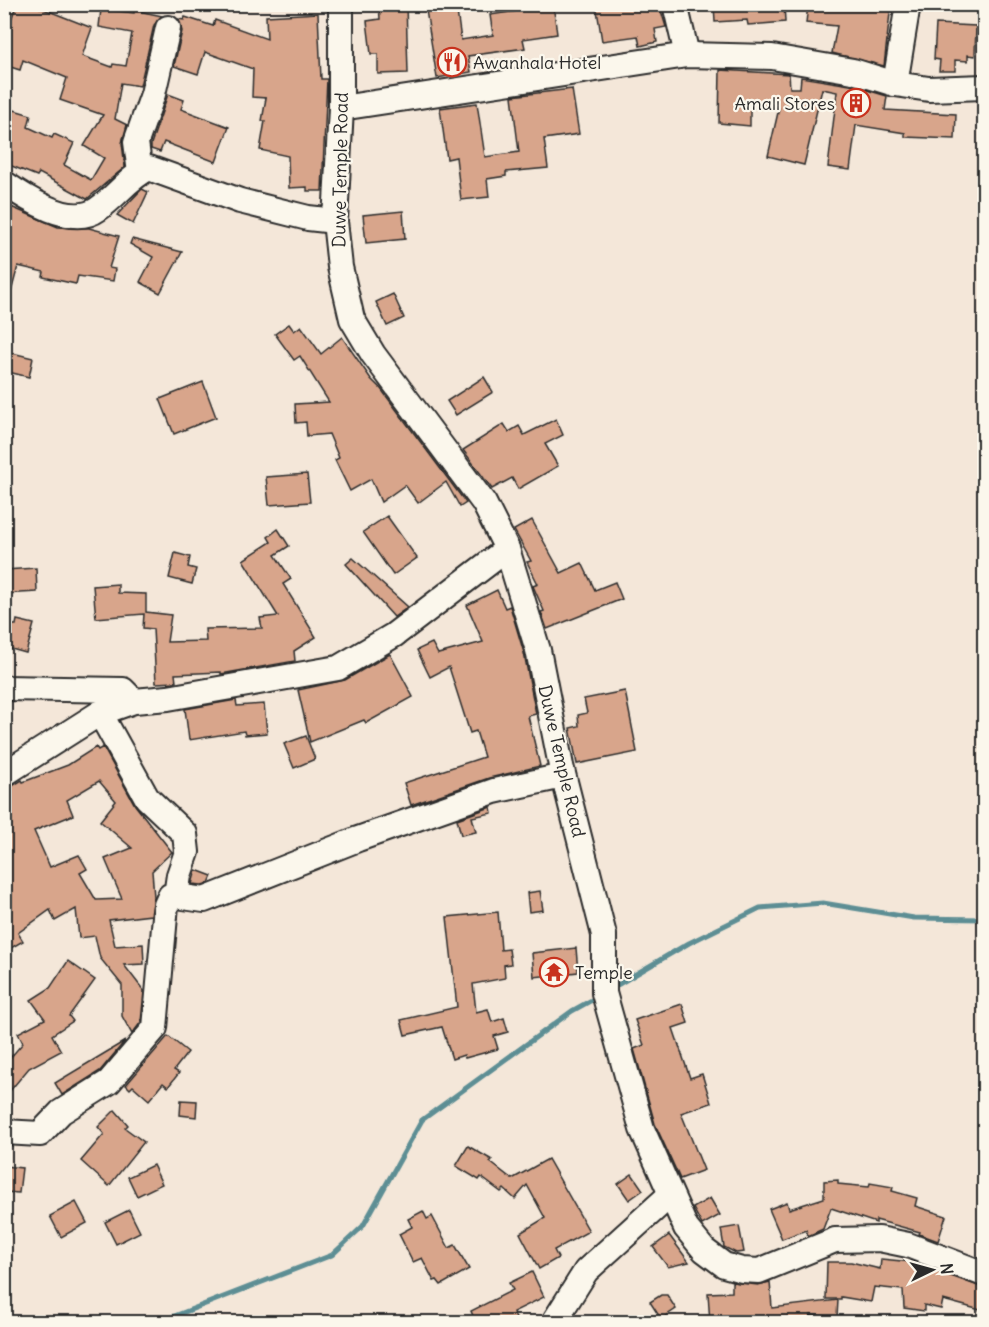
<svg xmlns="http://www.w3.org/2000/svg" width="989" height="1327" font-family="Delius,sans-serif">
<style>
.lines{fill:none;stroke-linecap:round;stroke-linejoin:round}
.stream{stroke:#5d8e94;stroke-width:5}
.building{fill:#d8a58b;stroke:#2b2b2b;stroke-width:1.5;fill-rule:evenodd}
.minor-casing{stroke:#2b2b2b;stroke-width:28}
.minor{stroke:#fbf7ec;stroke-width:24}
.labels{text-anchor:middle;dominant-baseline:central;stroke-width:4.5;stroke-linejoin:round;paint-order:stroke}
.poi-label{font-size:18px;fill:#2b2b2b;stroke:#fbf7ec;text-anchor:start}
.street-label{font-size:18px;fill:#2b2b2b;stroke:#fbf7ec}
</style>
<rect width="100%" height="100%" fill="#f4e7d9"/>
<filter id="ink" filterUnits="userSpaceOnUse"><feTurbulence type="fractalNoise" baseFrequency=".0167" numOctaves="2"/><feDisplacementMap in="SourceGraphic" scale="12" xChannelSelector="R" yChannelSelector="G"/><feConvolveMatrix kernelMatrix="1 2 1 2 8 2 1 2 1" color-interpolation-filters="sRGB"/></filter>
<g filter="url(#ink)">
<g class="lines">
<g class="stream">
<polyline points="612,988 689,943 760,908 823,903 914,918 984,919"/>
<polyline points="159,1322 332,1255 363,1226 422,1120 572,1011 599,996"/>
</g>
</g>
<g class="building">
<polygon points="17,4 31,4 92,28 82,56 112,67 113,64 126,66 132,33 99,27 101,9 134,13 134,10 162,16 154,25 140,86 121,83 115,119 127,125 122,143 125,167 87,199 39,173 37,176 4,163 4,107 31,115 28,127 52,138 54,134 74,143 64,165 91,180 104,158 84,146 103,115 60,100 67,78 23,60 20,70 4,65 4,37"/>
<polygon points="379,4 406,4 408,73 378,74 378,54 371,54 367,21 380,19"/>
<polygon points="425,4 456,4 461,40 493,35 490,15 524,10 526,4 553,4 557,34 523,39 525,48 468,56 471,72 437,78"/>
<polygon points="596,4 659,4 666,27 655,29 657,42 640,46 638,36 602,41"/>
<polygon points="714,4 784,4 785,22 748,25 747,20 715,22"/>
<polygon points="808,4 891,4 884,66 832,53 837,26 806,23"/>
<polygon points="318,13 321,79 327,79 322,191 307,191 307,187 289,188 288,156 260,150 265,121 262,121 266,98 252,97 253,69 205,52 198,74 174,66 182,31 178,19 184,20 185,17 213,26 215,20 267,39 266,16"/>
<polygon points="936,24 976,26 975,56 968,55 968,61 955,60 955,71 939,71 940,60 934,59"/>
<polygon points="720,70 789,74 790,88 800,88 801,77 850,85 887,96 885,110 956,114 955,139 905,137 905,133 856,125 850,170 828,167 837,92 822,89 804,165 768,156 779,108 750,107 750,126 719,123"/>
<polygon points="572,89 579,134 544,139 548,168 506,172 506,176 487,179 489,197 461,200 456,157 447,159 440,108 477,103 485,157 519,152 512,96"/>
<polygon points="168,94 184,100 181,109 229,127 216,162 164,142 160,152 151,149 151,144"/>
<polygon points="142,189 148,192 133,224 117,215"/>
<polygon points="4,204 58,227 89,228 119,236 109,268 115,269 113,281 78,276 76,284 43,277 44,272 18,266 9,300 4,299"/>
<polygon points="403,211 405,239 366,243 363,215"/>
<polygon points="132,239 182,252 160,293 140,282 153,257 130,244"/>
<polygon points="393,294 404,318 387,326 376,302"/>
<polygon points="289,324 294,331 301,326 321,354 342,337 371,379 381,389 466,503 460,507 446,482 418,503 405,485 381,502 371,479 350,491 335,460 339,458 329,434 307,436 306,422 296,423 295,404 329,402 300,356 294,360 275,334"/>
<polygon points="4,351 33,358 29,377 4,371"/>
<polygon points="484,377 493,392 456,415 447,401"/>
<polygon points="203,382 216,417 174,434 160,399"/>
<polygon points="556,419 563,435 545,444 558,466 518,489 512,478 492,489 463,450 504,424 509,432 519,426 524,435"/>
<polygon points="307,474 310,502 269,505 266,477"/>
<polygon points="387,516 417,558 393,575 363,532"/>
<polygon points="532,520 561,573 582,563 595,590 615,582 622,599 547,629 541,612 544,611 533,586 538,584 527,562 531,561 514,530"/>
<polygon points="278,529 289,546 275,555 291,579 283,584 316,637 294,651 295,661 221,674 221,672 175,674 176,682 156,683 153,629 143,628 144,614 96,618 93,586 118,584 118,593 146,594 146,612 171,615 167,642 206,641 205,629 262,628 260,618 278,616 243,560 271,542 268,537"/>
<polygon points="175,553 190,557 188,567 196,569 192,584 169,578"/>
<polygon points="353,558 408,607 394,617 346,564"/>
<polygon points="36,568 37,592 4,594 4,570"/>
<polygon points="497,590 505,608 510,606 524,653 536,714 528,716 540,766 489,778 411,805 404,783 484,757 476,731 470,733 449,667 430,677 417,650 432,643 438,654 483,642 467,605"/>
<polygon points="17,620 34,624 26,653 4,647 4,625 16,625"/>
<polygon points="390,654 413,697 366,723 364,720 310,742 298,690 345,680"/>
<polygon points="625,691 637,752 577,764 570,728 579,726 578,715 587,713 584,699"/>
<polygon points="236,700 237,706 264,704 267,733 245,735 244,731 189,740 185,709"/>
<polygon points="306,736 315,759 294,768 284,744"/>
<path d="M96 747 98 750 103 747 135 805 172 852 152 871 154 897 151 915 109 920 115 946 143 944 144 964 124 965 144 991 141 1022 132 1034 122 1016V985L100 958 95 936 79 938 76 909 55 921 50 910 18 933 23 941 4 952V791L22 780 23 782 68 765ZM99 781 116 801 100 821 132 848 105 859 122 899 96 900 80 873 87 869 79 855 50 867 34 831 73 815 67 800Z"/>
<polygon points="491,807 492,813 472,817 476,832 461,835 457,819"/>
<polygon points="196,870 212,876 209,883 202,885 192,884"/>
<polygon points="540,891 543,910 529,912 527,893"/>
<polygon points="498,912 501,950 509,949 511,964 504,965 505,978 473,984 476,1012 488,1009 492,1022 504,1018 508,1032 494,1036 498,1049 465,1058 464,1055 452,1059 442,1027 405,1035 401,1020 457,1007 447,917"/>
<polygon points="576,948 578,972 534,977 532,953"/>
<polygon points="68,961 95,980 69,1016 73,1021 52,1035 61,1051 29,1068 4,1098 4,1065 23,1043 18,1033 45,1019 31,1000 50,988"/>
<polygon points="682,1004 688,1023 673,1028 690,1078 702,1074 711,1103 681,1113 704,1170 680,1179 655,1124 634,1049 644,1045 635,1020"/>
<polygon points="168,1036 188,1052 174,1070 179,1073 168,1087 163,1083 149,1100 133,1086 130,1089 126,1085"/>
<polygon points="125,1041 100,1071 62,1095 55,1083"/>
<polygon points="181,1100 197,1101 196,1117 180,1115"/>
<polygon points="115,1110 128,1125 125,1128 144,1142 109,1186 81,1161 104,1134 98,1127"/>
<polygon points="468,1146 492,1160 490,1162 512,1179 548,1159 589,1231 554,1250 558,1258 539,1269 520,1233 545,1218 527,1185 515,1199 504,1189 501,1192 481,1177 479,1180 456,1166"/>
<polygon points="153,1165 162,1184 137,1196 128,1177"/>
<polygon points="4,1166 22,1168 19,1193 4,1192"/>
<polygon points="632,1174 643,1190 629,1200 618,1184"/>
<polygon points="838,1180 838,1184 869,1187 870,1183 893,1187 892,1191 917,1198 915,1206 946,1216 938,1241 919,1234 920,1232 876,1220 876,1223 831,1208 823,1229 808,1236 806,1230 782,1239 769,1209 787,1202 789,1209 824,1198 824,1181"/>
<polygon points="710,1198 720,1215 702,1225 693,1208"/>
<polygon points="76,1202 87,1223 61,1237 50,1216"/>
<polygon points="129,1210 140,1232 116,1244 105,1222"/>
<polygon points="423,1211 427,1219 432,1216 449,1248 455,1245 469,1269 441,1285 437,1280 434,1281 422,1258 413,1262 399,1234 412,1227 408,1219"/>
<polygon points="739,1226 744,1252 736,1253 724,1247 721,1229"/>
<polygon points="669,1235 689,1262 668,1267 653,1247"/>
<polygon points="881,1259 912,1262 984,1288 984,1311 943,1300 941,1309 924,1305 924,1311 904,1308 903,1290 874,1287 871,1302 841,1297 841,1299 826,1299 827,1262 851,1262 880,1269"/>
<polygon points="532,1272 544,1297 513,1312 518,1323 476,1323 471,1311 513,1290 509,1283"/>
<polygon points="732,1282 758,1285 770,1282 772,1308 838,1300 837,1317 811,1315 812,1323 710,1323 708,1293 732,1292"/>
<polygon points="661,1295 667,1295 676,1309 661,1319 650,1302"/>
</g>
<g class="lines">
<g class="minor-casing">
<g id="minor">
<polyline points="341,4 341,108 335,221 340,267 352,319 373,354 484,503 507,549 538,650 561,766 604,935 604,993 642,1129 686,1228 704,1250 724,1265 742,1270 759,1271 835,1240 879,1239 908,1245 984,1274"/>
<polyline points="675,4 687,55"/>
<polyline points="895,84 908,4"/>
<polyline points="341,108 687,55 772,57 853,71 895,84 929,89 984,87"/>
<polyline points="140,173 136,142 153,94 168,28"/>
<path d="M4 183C27 199 72 228 98 209 117 196 128 178 149 168L240 201 308 218 335 221"/>
<polyline points="4,688 123,690 134,701"/>
<polyline points="100,713 147,798 185,834 187,852 179,875 176,896 204,900 358,839 494,791 563,776"/>
<polyline points="4,774 100,713 134,701 168,698 338,668 394,635 507,549"/>
<polyline points="4,1132 40,1134 61,1112 109,1082 155,1028 166,905 170,896 176,896"/>
<polyline points="554,1322 586,1271 670,1195"/>
</g>
</g>
<use href="#minor" class="minor"/>
</g>
</g>
<defs>
<g id="restaurant-ring" transform="scale(1.5)"><circle r="9.5" fill="#fbf7ec" stroke="#c8321e" stroke-width="1.5"/><path d="M-5-6h1v4h1v-4h1v4h1v-4h1v5L-1.5 .5V6h-2V.5L-5-1ZM5-6V6H3V1.5H1.5Q1.5-4 5-6Z" fill="#c8321e"/></g>
<g id="building-ring" transform="scale(1.5)"><circle r="9.5" fill="#fbf7ec" stroke="#c8321e" stroke-width="1.5"/><path d="M-4-6H4V6H1V3H-1V6H-4ZM-2.5-4.3h1.7v1.8h-1.7ZM.8-4.3h1.7v1.8H.8ZM-2.5-1h1.7V.8h-1.7ZM.8-1h1.7V.8H.8Z" fill="#c8321e"/></g>
<g id="temple-ring" transform="scale(1.5)"><circle r="9.5" fill="#fbf7ec" stroke="#c8321e" stroke-width="1.5"/><path d="M0-6L5-2H3V0L6.5 2.5H4V6H1.5V3h-3V6H-4V2.5H-6.5L-3 0V-2H-5Z" fill="#c8321e"/></g>
</defs>
<g fill-rule="evenodd">
<use href="#restaurant-ring" x="452" y="62"/>
<use href="#building-ring" x="856" y="103"/>
<use href="#temple-ring" x="554" y="972"/>
</g>
<g class="labels">
<g class="poi-label">
<text x="473" y="62">Awanhala Hotel</text>
<text x="835" y="103" text-anchor="end">Amali Stores</text>
<text x="575" y="972">Temple</text>
</g>
<g class="street-label">
<text transform="translate(340 170) rotate(-89)">Duwe Temple Road</text>
<text transform="translate(562 761) rotate(77)">Duwe Temple Road</text>
</g>
</g>
<rect width="989" height="1327" fill="none" stroke="#fbf7ec" stroke-width="24"/>
<rect x="12" y="12" width="965" height="1303" fill="none" stroke="#2b2b2b" stroke-width="2" filter="url(#ink)"/>
<g transform="translate(932 1270) rotate(85)" stroke="#fbf7ec" stroke-width="4.5" paint-order="stroke">
<path d="M0-4.5L10 22L0 15L-10 22Z" fill="#2b2b2b"/>
<text y="-9" font-size="16" font-weight="bold" text-anchor="middle" fill="#2b2b2b">N</text>
</g>
</svg>
